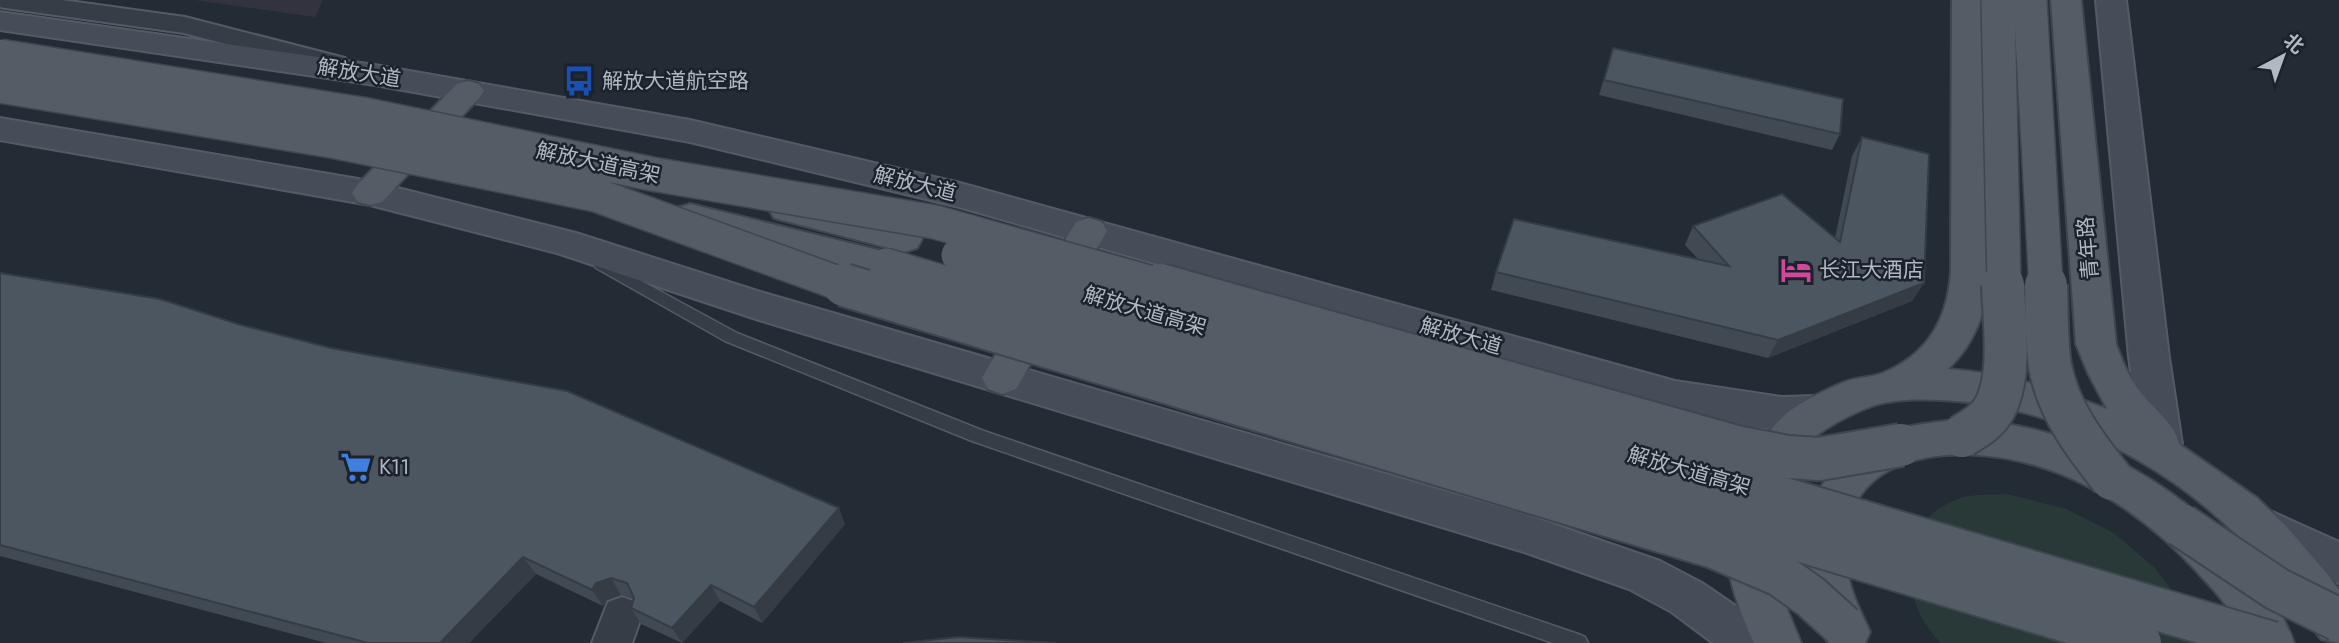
<svg xmlns="http://www.w3.org/2000/svg" width="2339" height="643" font-family="Jost,'Noto Sans SC',sans-serif">
<style>
.medical{fill:#33333e}
.green{fill:#283938}
.lines{fill:none;stroke-linecap:round;stroke-linejoin:round}
.lane-casing{stroke:#545b64;stroke-width:3}
.street-casing{stroke:#545b64;stroke-width:4}
.secondary-casing{stroke:#545b64;stroke-width:4}
.primary-casing{stroke:#40464f;stroke-width:4}
.lane{fill:#363d46;fill-rule:evenodd}
.street{fill:#363d46;fill-rule:evenodd}
.secondary{fill:#454d58;fill-rule:evenodd}
.primary{fill:#545c66;fill-rule:evenodd}
.primary-bridge-far1-casing{stroke:#40464f;stroke-width:36;stroke-linecap:butt}
.primary-bridge-casing{stroke:#40464f;stroke-width:46;stroke-linecap:butt}
.primary-bridge-far1{stroke:#545c66;stroke-width:33}
.primary-bridge{stroke:#545c66;stroke-width:42}
.wall{fill:#414a53}
.shaded-wall{fill:#353c44}
.building{fill:#4c5661;stroke:#353c44;stroke-width:2}
.labels{text-anchor:middle;dominant-baseline:central;stroke-width:5;stroke-linejoin:round;paint-order:stroke}
.street-label{font-size:21px;fill:#b1b8c2;stroke:#1c222b}
.poi-label{font-size:21px;fill:#b1b8c2;stroke:#1c222b;text-anchor:start}
</style>
<rect width="100%" height="100%" fill="#232b35"/>
<polygon class="medical" points="194,0 323,0 315,17"/>
<path class="green" d="M2007 494 2066 509 2114 533 2155 568 2186 608 2200 643H1940C1934 635 1926 626 1921 616 1897 568 1907 515 1963 497 1976 494 1993 495 2007 494Z"/>
<g class="lines">
<g class="lane-casing">
<polygon id="lane" points="601,259 737,333 984,431 1578,634 1585,637 1588,643 1553,643 972,441 725,341 596,268 593,264"/>
</g>
<g class="street-casing">
<g id="street">
<polygon points="0,0 62,0 185,17 345,58 349,64 345,70 335,73 184,33 5,8 0,7"/>
<polygon points="622,597 636,602 642,615 632,643 592,643 608,602"/>
</g>
</g>
<g class="secondary-casing">
<g id="secondary">
<polygon points="2096,0 2126,0 2169,357 2182,444 2176,456 2161,461 2146,456 2140,444 2129,357"/>
<path d="M0 12 375 65 690 120 960 183 1675 381 1782 397 1815 396 1829 400 1835 412 1829 424C1784 439 1722 420 1675 413L959 207 690 142 375 85 0 30Z"/>
<polygon points="0,118 370,181 576,233 764,293 1527,515 1660,561 1702,583 1768,628 1774,643 1713,643 1670,611 1629,589 1527,553 759,320 557,253 370,205 0,140"/>
<polygon points="2259,506 2339,542 2339,583 2244,538 2237,525 2244,512"/>
</g>
</g>
<g class="primary-casing">
<g id="primary">
<path d="M1952 0H1982L1989 273C1987 309 1975 344 1948 369 2004 373 2055 389 2107 409L2088 373 2076 344 2051 0H2081L2116 344C2122 360 2128 376 2139 390 2150 406 2176 424 2179 444L2257 498 2287 527 2328 575 2339 590V643L2321 639C2292 598 2263 559 2226 525 2156 459 2053 408 1956 401 1926 399 1890 397 1862 410 1848 416 1829 426 1816 436 1800 450 1782 496 1759 496 1755 496 1748 492 1744 491L1738 478C1747 459 1769 429 1786 414 1797 404 1827 389 1842 383 1855 377 1870 378 1883 373 1928 354 1947 320 1951 273Z"/>
<polygon points="468,81 479,84 484,91 479,98 382,202 370,205 358,202 352,193 358,184 457,84"/>
<polygon points="787,197 917,230 922,239 917,248 904,252 774,218 769,209 774,200"/>
<polygon points="690,204 886,252 899,255 905,265 899,275 886,278 677,226 672,217 677,208"/>
<polygon points="1089,218 1102,222 1107,231 1016,389 1002,394 988,389 982,378 988,367 1076,222"/>
<path d="M1955 420C1970 421 1984 421 1998 423 2117 437 2252 530 2294 643H2248C2238 617 2218 594 2199 574 2157 527 2099 484 2038 466 1951 440 1828 451 1848 573 1851 594 1861 612 1870 632L1865 643H1828C1803 595 1792 546 1817 495 1829 470 1847 450 1872 439 1899 426 1926 423 1955 420Z"/>
<path d="M1750 518 1766 524 1772 537 1780 592 1801 643H1754C1739 609 1717 560 1734 524Z"/>
</g>
</g>
<use href="#lane" class="lane"/>
<use href="#street" class="street"/>
<use href="#secondary" class="secondary"/>
<use href="#primary" class="primary"/>
<g class="primary-bridge-far1-casing">
<g id="primary-bridge-far1">
<polyline points="1998,0 2004,287"/>
<polyline points="2030,0 2046,287"/>
<polyline points="0,56 362,114 652,174 935,222 1166,287"/>
<polyline points="0,86 337,142 596,195 849,287"/>
<polyline points="958,255 1066,287"/>
<polyline points="886,265 959,287"/>
</g>
</g>
<g class="primary-bridge-casing">
<g id="primary-bridge">
<polyline points="844,285 1714,547 1780,575 1811,597 1843,626"/>
<polyline points="953,285 2140,643"/>
<polyline points="1060,285 2272,643"/>
<polyline points="1160,285 1736,447 1788,457 1819,459 1901,445"/>
<path d="M2046 285C2047 312 2046 340 2050 366 2058 410 2085 445 2112 479"/>
<path d="M1962 436C1973 429 1985 423 1992 412 2013 381 2004 321 2003 285"/>
<polyline points="2181,525 2277,589 2339,620"/>
</g>
</g>
<use href="#primary-bridge-far1" class="primary-bridge-far1"/>
<use href="#primary-bridge" class="primary-bridge"/>
</g>
<g class="wall">
<polygon points="1613,48 1840,134 1832,150 1599,95"/>
<polygon points="1862,137 1924,283 1912,301 1768,358 1491,290 1496,272 1698,259 1685,245 1693,226 1835,238 1852,156"/>
<polygon points="0,273 845,524 762,623 720,601 682,643 641,624 631,608 634,599 621,595 607,600 603,606 536,574 469,643 326,643 0,556"/>
</g>
<g class="shaded-wall">
<polygon points="1924,283 1912,301 1768,358 1778,340"/>
<polygon points="839,508 845,524 762,623 754,607"/>
<polygon points="523,557 536,574 469,643 440,643"/>
<polygon points="611,578 621,595 607,600 603,606 592,590 596,583"/>
<polygon points="711,585 720,601 682,643 672,628"/>
</g>
<g class="building">
<polygon points="1613,48 1843,99 1840,134 1604,80"/>
<polygon points="1862,137 1929,154 1924,283 1778,340 1496,272 1514,219 1729,266 1693,226 1782,194 1840,242"/>
<polygon points="0,273 160,299 241,325 331,348 567,391 839,508 754,607 711,585 672,628 631,608 634,598 627,583 611,578 596,583 592,590 523,557 440,643 368,643 0,545"/>
<polygon points="958,637 1056,643 903,643"/>
</g>
<defs>
<g id="bus-bare" transform="scale(2.415)"><path d="M-5-6H5V4H4V6H2V4H-2V6H-4V4H-5ZM-3.5-4V0h7V-4ZM-3.5 1.2v1.5H-2V1.2ZM2 1.2v1.5H3.5V1.2Z" fill="#1a4fb4" stroke="#1c222b" stroke-width="2.5" paint-order="stroke"/></g>
<g id="hotel-bare" transform="scale(2.415)"><path d="M-6-4.5h1.5V1H6V5H4.5V3h-9V5H-6ZM-4 0a1.8 1.8 0 1 1 3.6 0ZM.5 0V-2.5h3Q6-2.5 6 0Z" fill="#d1479c" stroke="#1c222b" stroke-width="2.5" paint-order="stroke"/></g>
<g id="supermarket-bare" transform="scale(2.415)"><path d="M-6-5.5h2.5l.6 2H6L4.5 2H-2.5L-4.4-4H-6ZM-1.5 3.2a1.3 1.3 0 1 0 .1 0ZM3 3.2a1.3 1.3 0 1 0 .1 0Z" fill="#3f7fe0" stroke="#1c222b" stroke-width="2.5" paint-order="stroke"/></g>
</defs>
<g fill-rule="evenodd">
<use href="#bus-bare" x="579" y="81"/>
<use href="#hotel-bare" x="1796" y="270"/>
<use href="#supermarket-bare" x="356" y="467"/>
</g>
<g class="labels">
<g class="street-label">
<text transform="translate(359 73) rotate(9)">解放大道</text>
<text transform="translate(598 163) rotate(12)">解放大道高架</text>
<text transform="translate(915 184) rotate(14)">解放大道</text>
<text transform="translate(2088 248) rotate(-95)">青年路</text>
<text transform="translate(1145 311) rotate(16)">解放大道高架</text>
<text transform="translate(1461 336) rotate(16)">解放大道</text>
<text transform="translate(1689 471) rotate(16)">解放大道高架</text>
</g>
<g class="poi-label">
<text x="602" y="81">解放大道航空路</text>
<text x="1819" y="270">长江大酒店</text>
<text x="379" y="467">K11</text>
</g>
</g>
<g transform="translate(2283 56) rotate(41)" stroke="#1c222b" stroke-width="5" paint-order="stroke">
<path d="M0-5L12 26L0 18L-12 26Z" fill="#b1b8c2"/>
<text y="-10" font-size="19" font-weight="bold" text-anchor="middle" fill="#b1b8c2">北</text>
</g>
</svg>
